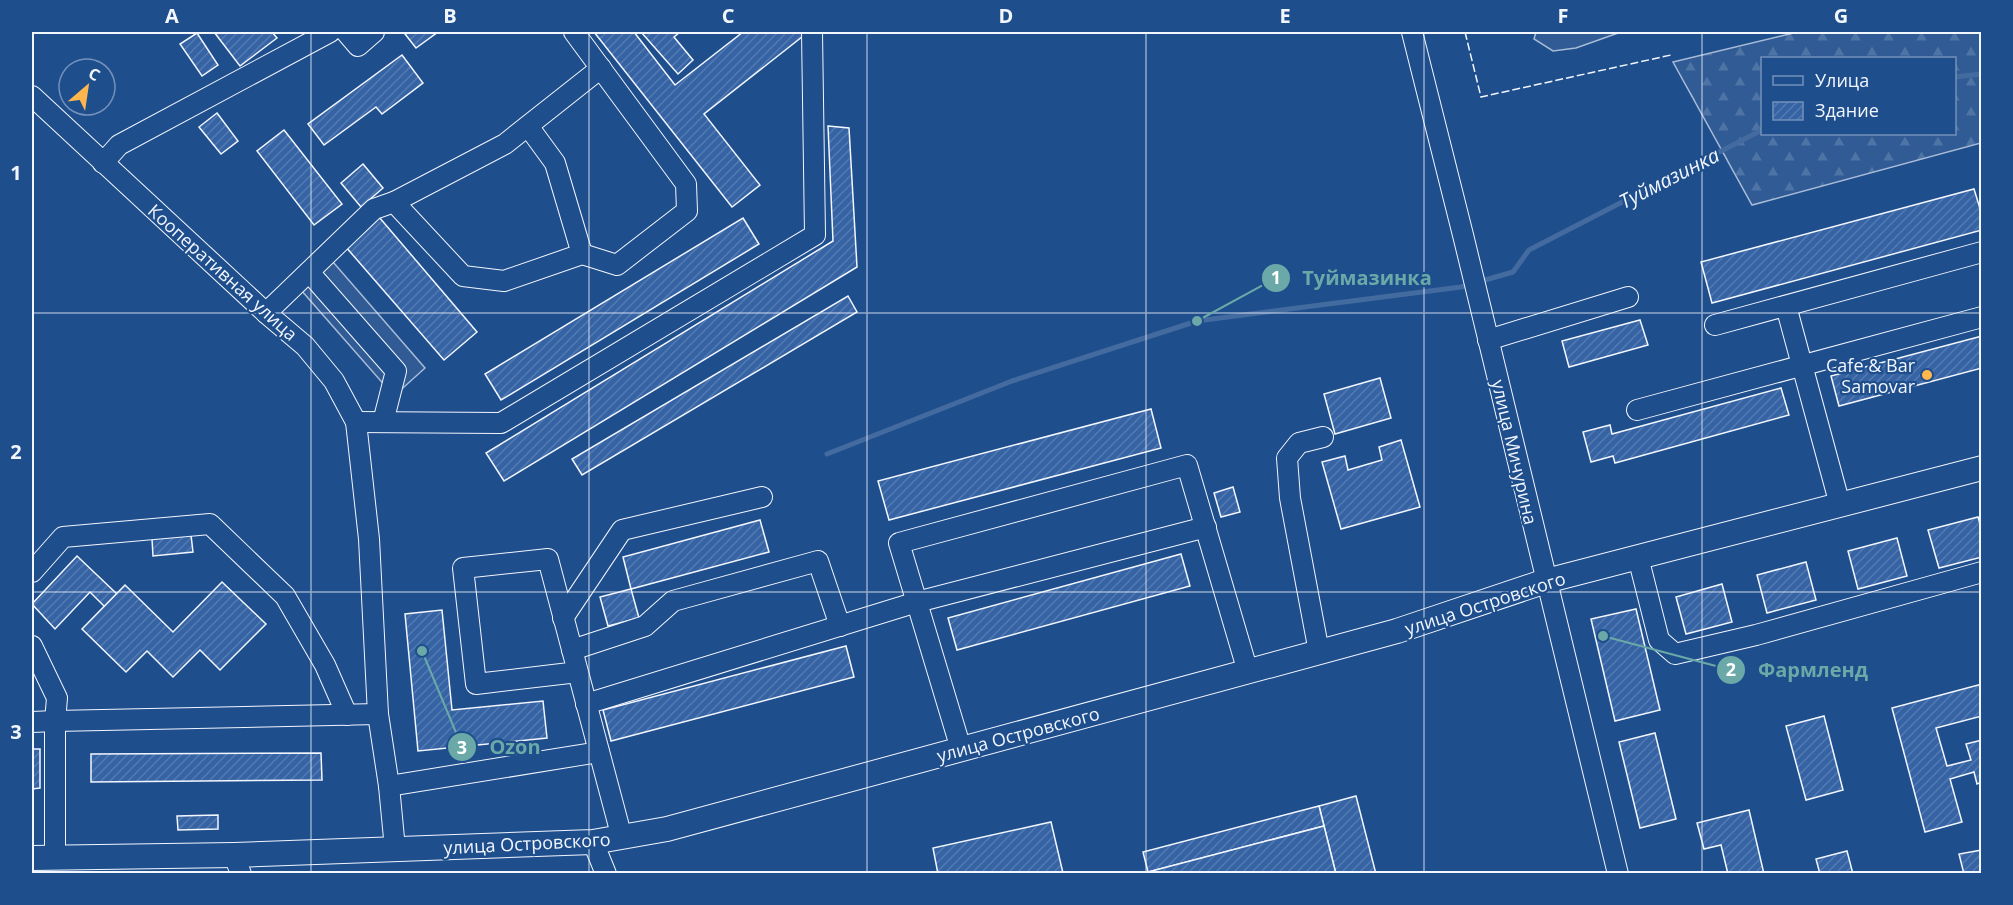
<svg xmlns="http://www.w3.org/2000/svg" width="2013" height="905" font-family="'Open Sans',sans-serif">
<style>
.built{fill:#305b95;stroke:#a8bbd7;stroke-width:1.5}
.forest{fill:url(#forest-firs);stroke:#a8bbd7;stroke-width:1.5;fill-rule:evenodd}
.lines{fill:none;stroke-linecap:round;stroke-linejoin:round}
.stream{stroke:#446ba0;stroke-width:5}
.building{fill:url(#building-hatch);stroke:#f2f6ff;stroke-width:1.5}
.minor-casing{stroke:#f2f6ff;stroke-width:22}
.major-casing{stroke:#f2f6ff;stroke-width:26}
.minor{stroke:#1f4e8c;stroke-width:20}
.major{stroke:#1f4e8c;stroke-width:24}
.fence{stroke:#f2f6ff;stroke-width:1.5;stroke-dasharray:8 3;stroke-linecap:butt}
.grid{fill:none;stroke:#f2f6ff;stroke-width:1.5;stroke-opacity:0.55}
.poi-dot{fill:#ffb74d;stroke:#1f4e8c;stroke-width:2}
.labels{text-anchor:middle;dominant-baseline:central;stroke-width:4.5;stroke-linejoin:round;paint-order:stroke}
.street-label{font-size:18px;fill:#f2f6ff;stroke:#1f4e8c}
.poi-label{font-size:18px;fill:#f2f6ff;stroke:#1f4e8c;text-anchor:end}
.water-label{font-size:20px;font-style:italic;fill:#f2f6ff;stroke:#1f4e8c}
.leader{fill:none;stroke:#6aa9a8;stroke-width:2}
.callout-dot{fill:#6aa9a8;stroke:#1f4e8c;stroke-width:2}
.mark-label{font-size:18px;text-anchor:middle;font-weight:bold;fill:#fff}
.callout-label{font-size:20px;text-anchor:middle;font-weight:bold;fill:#6aa9a8;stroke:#1f4e8c;stroke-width:4.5;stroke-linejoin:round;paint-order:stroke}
.neatline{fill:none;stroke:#f2f6ff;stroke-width:2}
.grid-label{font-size:20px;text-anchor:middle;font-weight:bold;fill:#f2f6ff}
</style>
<defs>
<pattern id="forest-firs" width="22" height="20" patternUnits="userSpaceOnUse" patternTransform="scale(1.5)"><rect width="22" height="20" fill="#305b95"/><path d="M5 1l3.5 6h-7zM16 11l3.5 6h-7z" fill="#4e73a5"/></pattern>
<pattern id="building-hatch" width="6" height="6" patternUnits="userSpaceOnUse" patternTransform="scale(1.5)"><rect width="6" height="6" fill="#3563a3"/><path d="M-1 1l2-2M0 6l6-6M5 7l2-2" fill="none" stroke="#537ab1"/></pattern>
</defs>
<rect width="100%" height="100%" fill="#1f4e8c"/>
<g class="built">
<polygon points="1536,32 1621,32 1576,48 1553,51 1534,39"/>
<polygon points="333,262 425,368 394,396 301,290"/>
</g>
<path class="forest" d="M1798 32H1981V143L1752 205 1673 62ZM1762 58H1954V134H1762Z"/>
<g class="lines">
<g class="stream">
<polyline points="1954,77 1982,74"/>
<polyline points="827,454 1012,381 1197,321 1461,287 1513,272 1529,250 1762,130"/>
</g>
</g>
<g class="building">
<polygon points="214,32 272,32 277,38 240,66"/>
<polygon points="409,32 438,32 416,48 405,34"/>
<polygon points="594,32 634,32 675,85 743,32 806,32 807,33 704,114 760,185 732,207"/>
<polygon points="641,32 680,32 674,37 693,60 678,74"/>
<polygon points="197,33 218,65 202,76 180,44"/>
<polygon points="402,55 423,83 382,114 376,107 324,145 308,124"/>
<polygon points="217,113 238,141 221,154 199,127"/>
<polygon points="828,126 849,128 857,267 504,481 486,453 833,241"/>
<polygon points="284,130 342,204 314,225 257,151"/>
<polygon points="363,164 383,188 361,207 341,183"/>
<polygon points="1974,189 1982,215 1982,230 1712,303 1701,262"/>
<polygon points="379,217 477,332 444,360 345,246"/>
<polygon points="743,218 759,244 501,400 485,374"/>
<polygon points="848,296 857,312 582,475 572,459"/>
<polygon points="1640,320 1648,345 1569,367 1562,341"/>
<polygon points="1982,336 1982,368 1839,406 1831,376"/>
<polygon points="1380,378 1391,418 1335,434 1324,394"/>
<polygon points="1781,388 1789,415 1615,463 1613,456 1591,462 1583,432 1610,425 1612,434"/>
<polygon points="1151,409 1161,448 889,520 878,481"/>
<polygon points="1401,440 1420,507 1341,529 1322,462 1345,456 1348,470 1382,460 1379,447"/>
<polygon points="1233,487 1240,512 1221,517 1214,493"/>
<polygon points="1978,517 1982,531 1982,557 1939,568 1928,530"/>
<polygon points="760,520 769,552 631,589 623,557"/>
<polygon points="191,535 193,552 153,556 152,539"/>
<polygon points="1897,538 1907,576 1858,589 1848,551"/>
<polygon points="1181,554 1190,586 957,650 948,618"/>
<polygon points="77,556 117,594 105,607 90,592 55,629 32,604"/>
<polygon points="1806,562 1816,600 1767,613 1757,575"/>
<polygon points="222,582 266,624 220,670 200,650 173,677 147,651 126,672 82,629 125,585 173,632"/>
<polygon points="1722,584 1732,622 1686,634 1676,597"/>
<polygon points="631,589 639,618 608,626 600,597"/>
<polygon points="1636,609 1660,710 1615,721 1591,619"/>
<polygon points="442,610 452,710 543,701 547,738 418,751 405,614"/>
<polygon points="846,646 854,677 611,741 603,710"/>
<polygon points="1982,684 1982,716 1936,728 1947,766 1971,760 1966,744 1982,740 1982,782 1977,784 1974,772 1950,779 1962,822 1925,832 1892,708"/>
<polygon points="1824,716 1843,790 1806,800 1786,726"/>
<polygon points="1655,733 1676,819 1640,828 1619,742"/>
<polygon points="32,749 40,749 40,788 32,789"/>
<polygon points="321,753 322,780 91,782 91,754"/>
<polygon points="1356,796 1376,874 1336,874 1319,806"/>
<polygon points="1319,806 1324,826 1148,872 1143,852"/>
<polygon points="1749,810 1764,874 1728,874 1721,845 1704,849 1697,823"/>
<polygon points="218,815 218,829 178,830 177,816"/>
<polygon points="1051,822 1063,873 938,874 933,848"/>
<polygon points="1324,826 1336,874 1148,874 1148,872"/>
<polygon points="1982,850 1982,874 1964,874 1959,854"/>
<polygon points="1847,851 1853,874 1820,874 1816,859"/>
</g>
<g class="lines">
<g class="minor-casing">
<g id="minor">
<polyline points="346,32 358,46 374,32"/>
<polyline points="1412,32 1463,235 1618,874"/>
<polyline points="32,96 266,313 305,346 334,381 356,422 369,539 378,714 389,786 395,849"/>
<polyline points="528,126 555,163 582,254"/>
<polyline points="103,163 119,145 330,32"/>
<polyline points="394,202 505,144 601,68"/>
<polyline points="309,272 396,371 383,422"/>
<polyline points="1786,306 1840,505"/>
<polyline points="266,313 374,209 394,202 463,276 504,281 582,254 617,265 687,211 686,184 574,32"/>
<polyline points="1715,325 1982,252"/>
<polyline points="1488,340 1628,297"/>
<polyline points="1637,410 1982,317"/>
<polyline points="356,422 501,423 815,235 812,32"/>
<polyline points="1638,557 1659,640 1675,654 1756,635 1982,572"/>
<polyline points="32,572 63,537 210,524 285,596 325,665 347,715"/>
<polyline points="563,618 622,530 762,497"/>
<polyline points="32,646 57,698 55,721 378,714"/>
<polyline points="572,650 645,626 673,601 818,561 840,626"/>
<polyline points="1319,652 1290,498 1287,458 1299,443 1323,437"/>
<path d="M578 672 476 684 463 568 548 559C572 652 597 745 622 838"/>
<polyline points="586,704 917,602 1206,527"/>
<polyline points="32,722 55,721 55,857"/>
<polyline points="961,749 899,543 1187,465 1248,672"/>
<polyline points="389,786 599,752"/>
<polyline points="593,842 606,874"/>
<polyline points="234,855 241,874"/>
</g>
</g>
<g class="major-casing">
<polyline id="major" points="32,858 234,855 593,842 667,829 1397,631 1546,581 1982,468"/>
</g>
<use href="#minor" class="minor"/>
<use href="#major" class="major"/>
<polyline class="fence" points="1465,32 1481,97 1671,55"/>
</g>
<path class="grid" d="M311 32V874M589 32V874M867 32V874M1146 32V874M1424 32V874M1702 32V874M32 313H1982M32 592H1982"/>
<circle class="poi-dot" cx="1927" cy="375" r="6"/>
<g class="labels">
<g class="street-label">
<text transform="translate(223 272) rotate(42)">Кооперативная улица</text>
<text transform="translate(1515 452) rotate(77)">улица Мичурина</text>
<text transform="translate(1485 603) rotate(-18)">улица Островского</text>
<text transform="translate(1018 734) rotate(-15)">улица Островского</text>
<text transform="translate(527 843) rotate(-3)">улица Островского</text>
</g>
<g class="poi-label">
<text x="1915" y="365">Cafe &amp; Bar<tspan x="1915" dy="21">Samovar</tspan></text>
</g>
<g class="water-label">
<text transform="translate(1669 178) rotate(-27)">Туймазинка</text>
</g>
</g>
<path class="leader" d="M1197 321L1276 278M1603 636L1731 670M422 651L462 747"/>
<g class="callout-dot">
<circle cx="1197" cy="321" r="6"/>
<circle cx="1603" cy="636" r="6"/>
<circle cx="422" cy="651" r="6"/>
<circle cx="1276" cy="278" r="15"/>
<circle cx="1731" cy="670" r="15"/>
<circle cx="462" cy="747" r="15"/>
</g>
<g class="mark-label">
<text x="1276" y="284">1</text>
<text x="1731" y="676">2</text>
<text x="462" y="754">3</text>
</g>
<g class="callout-label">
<text x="1367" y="285">Туймазинка</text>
<text x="1813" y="677">Фармленд</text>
<text x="515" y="754">Ozon</text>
</g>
<rect width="2013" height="905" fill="none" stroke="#1f4e8c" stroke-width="66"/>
<rect x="1761" y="57" width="195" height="78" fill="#1f4e8c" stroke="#7391ba" stroke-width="1.5"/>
<rect x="1773" y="76" width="30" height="9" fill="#1f4e8c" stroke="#7391ba" stroke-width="1.5"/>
<text x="1815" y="87" font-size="18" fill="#f2f6ff">Улица</text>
<rect x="1773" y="102" width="30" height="18" fill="url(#building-hatch)" stroke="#7391ba" stroke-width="1.5"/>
<text x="1815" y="117" font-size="18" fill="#f2f6ff">Здание</text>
<g transform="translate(87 87) rotate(29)"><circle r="28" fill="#1f4e8c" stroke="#7391ba" stroke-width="1.5"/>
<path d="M0-4.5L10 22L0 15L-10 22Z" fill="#ffb74d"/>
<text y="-9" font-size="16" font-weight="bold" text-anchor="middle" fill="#f2f6ff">С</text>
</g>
<rect x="33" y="33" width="1947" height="839" class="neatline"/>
<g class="grid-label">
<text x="172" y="23">A</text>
<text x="450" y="23">B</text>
<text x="728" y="23">C</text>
<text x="1006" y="23">D</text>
<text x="1285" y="23">E</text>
<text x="1563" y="23">F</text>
<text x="1841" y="23">G</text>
<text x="16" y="180">1</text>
<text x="16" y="459">2</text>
<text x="16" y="739">3</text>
</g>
</svg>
